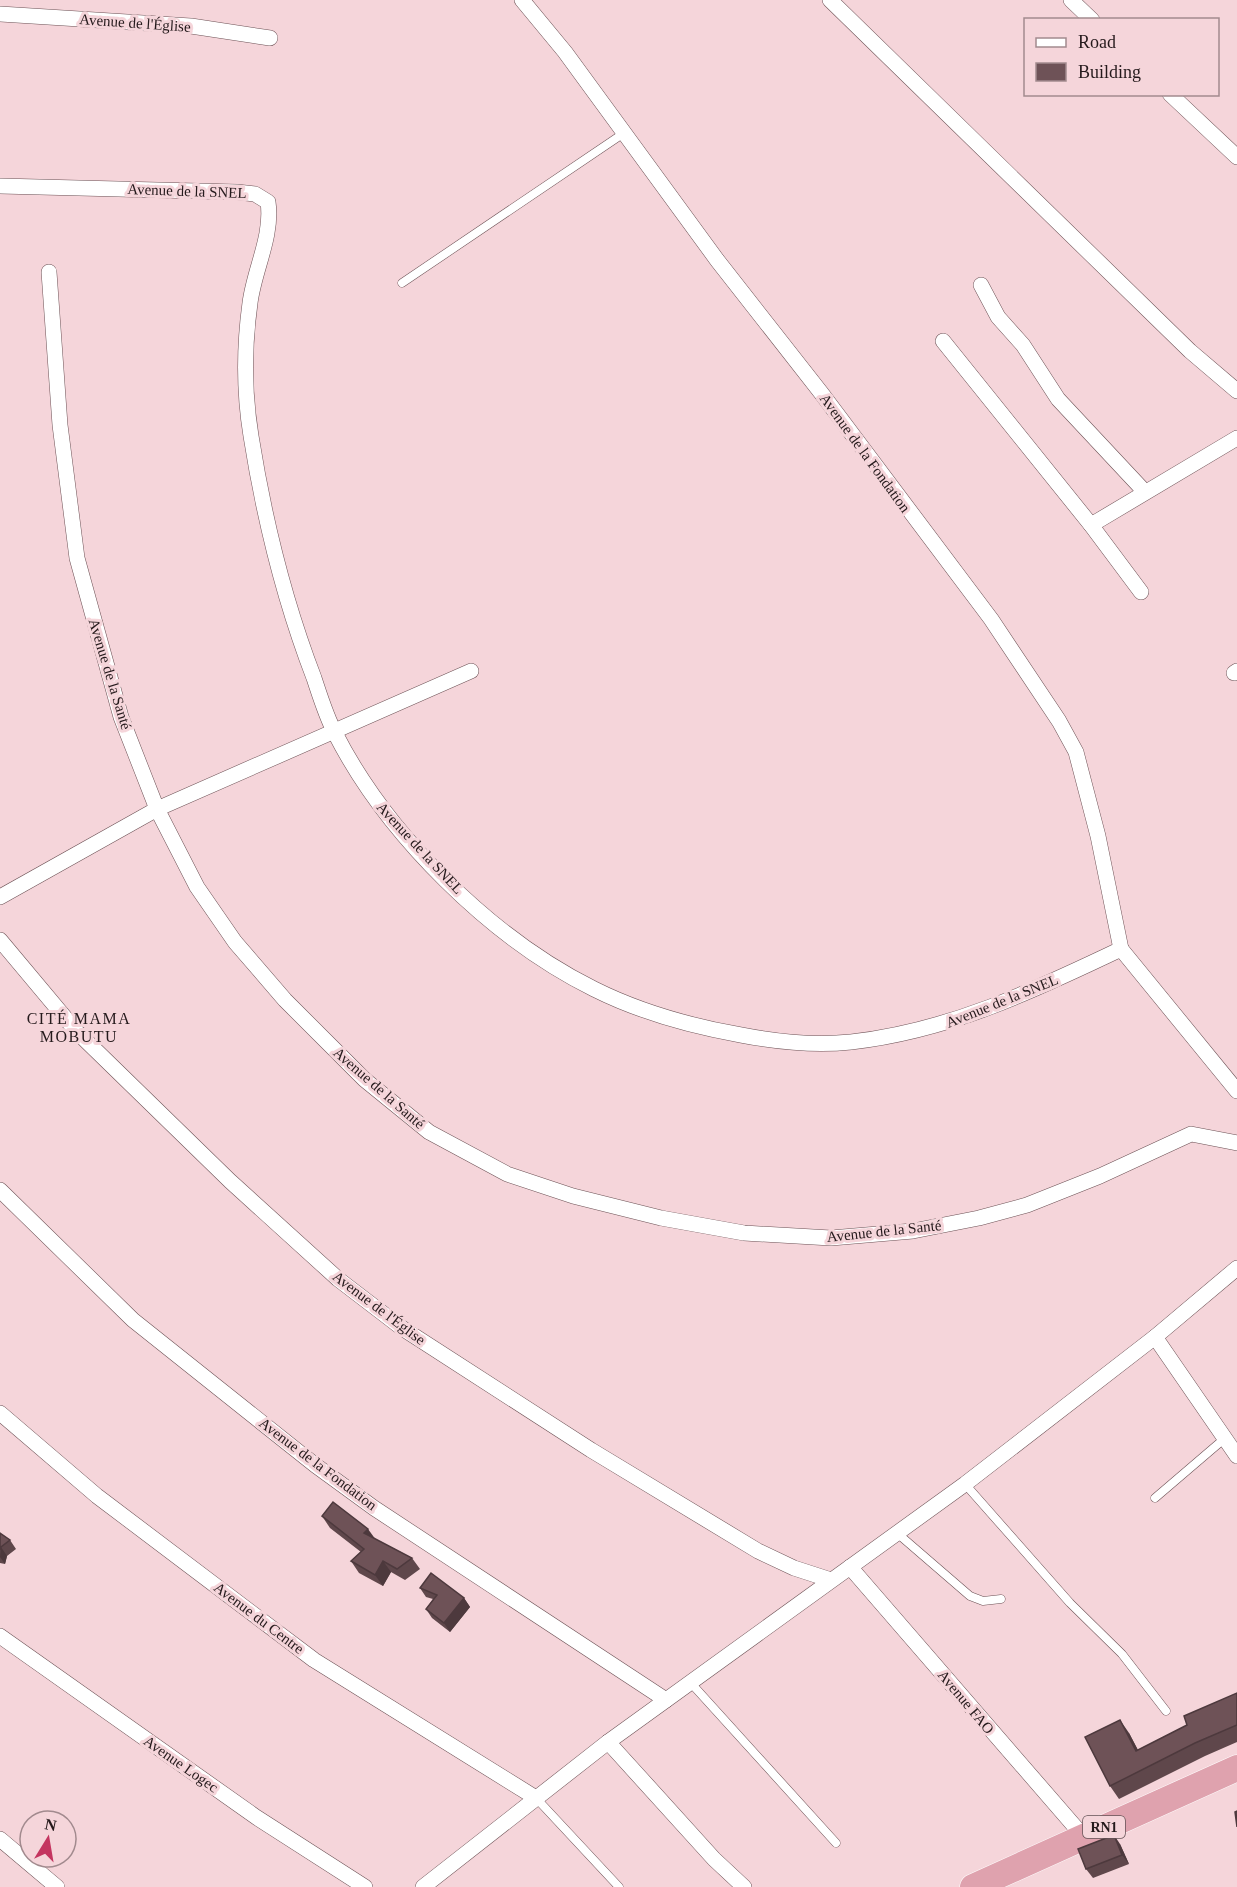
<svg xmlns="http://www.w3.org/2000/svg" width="1237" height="1887" font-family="Georgia,serif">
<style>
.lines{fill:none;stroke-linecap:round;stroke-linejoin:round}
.service-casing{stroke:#6c5155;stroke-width:9}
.minor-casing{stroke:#6c5155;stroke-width:16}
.trunk-casing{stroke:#fff;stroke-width:27}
.service{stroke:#fff;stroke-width:8}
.minor{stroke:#fff;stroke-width:15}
.trunk{stroke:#dfa2ae;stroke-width:26}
.wall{fill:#5f474b}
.shaded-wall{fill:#4d393d}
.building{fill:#6e5257;stroke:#4d393d;stroke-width:1.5}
.labels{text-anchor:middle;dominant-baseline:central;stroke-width:6;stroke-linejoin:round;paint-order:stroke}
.shield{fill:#f5d5da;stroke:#635255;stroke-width:1.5}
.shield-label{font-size:14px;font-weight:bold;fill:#251a1c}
.street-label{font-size:15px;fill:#251a1c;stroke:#f5d5da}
.neighbourhood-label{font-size:16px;letter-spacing:1.5px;fill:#251a1c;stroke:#f5d5da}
</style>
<rect width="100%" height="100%" fill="#f5d5da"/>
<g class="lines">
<g class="service-casing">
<g id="service">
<polyline points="402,283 624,133"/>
<polyline points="965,1484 1070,1603 1122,1654 1166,1711"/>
<polyline points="1155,1498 1224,1439"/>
<polyline points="897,1533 970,1596 983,1601 1001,1599"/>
<polyline points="690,1682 836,1843"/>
<polyline points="536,1798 619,1887"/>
</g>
</g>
<g class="minor-casing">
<g id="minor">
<polyline points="522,0 565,52 717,260 822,394 991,619 1059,721 1076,752 1098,836 1121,949"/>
<polyline points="830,0 1190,351 1237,391"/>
<polyline points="1071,0 1092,20"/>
<polyline points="0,14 191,26 270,38"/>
<polyline points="1170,94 1237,157"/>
<path d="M0 186 237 192 255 194 268 202C273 236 254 270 250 303 244 347 244 393 251 436 264 518 284 600 314 678 320 696 326 716 335 733 387 835 491 938 594 989 640 1012 690 1026 741 1035 777 1042 814 1046 851 1042 949 1031 1033 991 1121 949L1237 1091"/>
<polyline points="49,272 60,425 77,558 121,717 157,809 197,887 235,942 285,1000 365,1080 429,1132 507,1174 573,1196 661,1218 744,1233 831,1238 913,1231 979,1218 1027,1205 1100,1176 1191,1134 1237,1143"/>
<polyline points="981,285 998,317 1023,345 1058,399 1145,492"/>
<polyline points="943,341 1091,525 1141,592"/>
<polyline points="1091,525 1237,438"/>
<polyline points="1234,673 1237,671"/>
<polyline points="0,897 157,809 471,671"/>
<polyline points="0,940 77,1032 230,1181 338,1279 402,1328 591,1450 758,1551 794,1568 831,1580"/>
<polyline points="0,1190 133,1320 315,1465 374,1508 666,1700"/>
<polyline points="1155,1337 1237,1456"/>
<polyline points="0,1413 97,1496 314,1660 536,1798"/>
<polyline points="850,1567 1083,1836"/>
<polyline points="0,1636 256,1817 365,1887"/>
<polyline points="608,1742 714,1859 744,1887"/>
<polyline points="0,1839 57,1887"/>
<polyline points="423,1887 608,1742 965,1484 1155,1337 1237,1268"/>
</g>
</g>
<g class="trunk-casing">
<polyline id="trunk" points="973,1887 1237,1768"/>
</g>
<use href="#service" class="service"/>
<use href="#minor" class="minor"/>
<use href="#trunk" class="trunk"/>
</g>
<g class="wall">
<polygon points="322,1516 375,1539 412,1558 420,1569 405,1580 391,1572 383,1586 359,1573 351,1561 361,1552 330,1528"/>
<polygon points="0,1533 10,1540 16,1549 7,1556 5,1564 0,1563"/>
<polygon points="420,1588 464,1598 470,1607 450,1632 432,1618 426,1609 433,1599 426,1597"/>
<polygon points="1237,1693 1237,1742 1205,1756 1119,1799 1110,1786 1129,1733 1138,1750 1187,1725"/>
<polygon points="1120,1844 1129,1864 1093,1878 1086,1869"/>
</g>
<g class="shaded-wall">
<polygon points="368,1529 376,1540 364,1533"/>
<polygon points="1,1547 7,1556 5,1564 0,1557"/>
<polygon points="383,1561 391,1572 383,1586 375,1575"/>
<polygon points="464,1598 470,1607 450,1632 444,1623"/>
<polygon points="1120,1720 1129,1733 1145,1764 1136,1751"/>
<polygon points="1114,1835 1120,1844 1129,1864 1122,1855"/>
</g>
<g class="building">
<polygon points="333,1502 368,1529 364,1533 412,1558 397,1569 383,1561 375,1575 351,1561 364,1549 322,1516"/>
<polygon points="0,1533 10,1540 1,1547 0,1550"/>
<polygon points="431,1573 464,1598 444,1623 426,1609 437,1595 420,1588"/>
<polygon points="1237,1693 1237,1725 1195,1743 1110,1786 1085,1737 1120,1720 1136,1751 1187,1725 1184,1716"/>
<polygon points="1237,1811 1237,1827 1235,1812"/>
<polygon points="1114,1835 1122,1855 1086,1869 1078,1849"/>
</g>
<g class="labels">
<rect class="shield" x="1083" y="1816" width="42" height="22" rx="4.5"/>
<g class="shield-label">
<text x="1104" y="1827">RN1</text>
</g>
<g class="street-label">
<text transform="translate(135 23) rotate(4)">Avenue de l'Église</text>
<text transform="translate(187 191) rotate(2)">Avenue de la SNEL</text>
<text transform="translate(865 453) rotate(54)">Avenue de la Fondation</text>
<text transform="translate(110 674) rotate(73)">Avenue de la Santé</text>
<text transform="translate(420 848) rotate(47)">Avenue de la SNEL</text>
<text transform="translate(1002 1001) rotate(-22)">Avenue de la SNEL</text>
<text transform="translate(379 1088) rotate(41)">Avenue de la Santé</text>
<text transform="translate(884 1231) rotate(-6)">Avenue de la Santé</text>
<text transform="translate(379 1308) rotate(37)">Avenue de l'Église</text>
<text transform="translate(318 1464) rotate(37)">Avenue de la Fondation</text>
<text transform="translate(259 1618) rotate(37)">Avenue du Centre</text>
<text transform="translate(966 1702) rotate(50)">Avenue FAO</text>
<text transform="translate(181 1764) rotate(35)">Avenue Logec</text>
</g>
<g class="neighbourhood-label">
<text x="79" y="1018">CITÉ MAMA<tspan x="79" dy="18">MOBUTU</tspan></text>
</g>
</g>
<rect x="1024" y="18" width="195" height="78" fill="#f5d5da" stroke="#a28a8e" stroke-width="1.5"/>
<rect x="1036" y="38" width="30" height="9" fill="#ffffff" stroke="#a28a8e" stroke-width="1.5"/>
<text x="1078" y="48" font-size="18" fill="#251a1c">Road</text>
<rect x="1036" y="63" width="30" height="18" fill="#6e5257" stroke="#a28a8e" stroke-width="1.5"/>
<text x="1078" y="78" font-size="18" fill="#251a1c">Building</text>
<g transform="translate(48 1839) rotate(11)"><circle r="28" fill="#f5d5da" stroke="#a28a8e" stroke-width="1.5"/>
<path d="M0-4.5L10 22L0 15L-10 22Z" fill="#c43560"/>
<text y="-9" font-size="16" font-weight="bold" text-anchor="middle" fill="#251a1c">N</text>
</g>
</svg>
